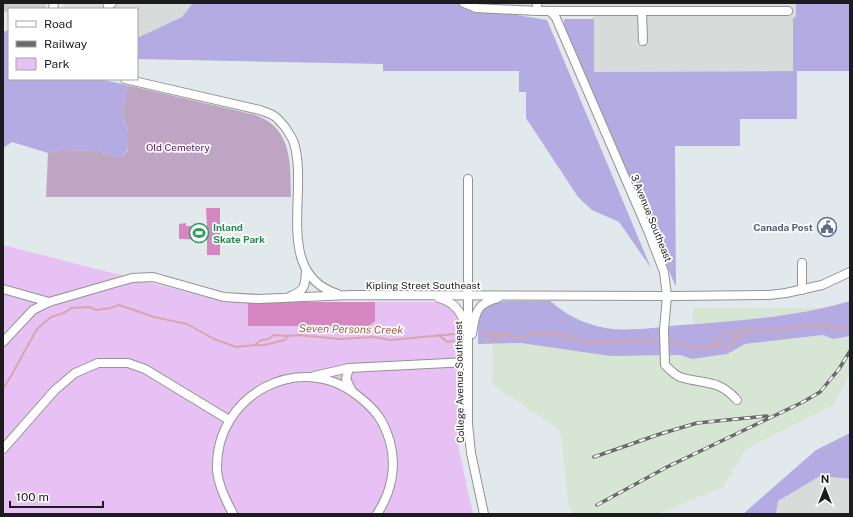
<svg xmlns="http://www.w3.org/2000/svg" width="853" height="517" font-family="'Public Sans',sans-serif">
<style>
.residential{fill:#d9dada}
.industrial{fill:#d7e5d5}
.religious{fill:#cacaca}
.grass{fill:#b5abe3}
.cemetery{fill:#bea5c4}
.park{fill:#e7c1f4}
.pitch{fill:#d686c0}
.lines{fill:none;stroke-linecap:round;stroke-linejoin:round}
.stream{stroke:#d7a6ab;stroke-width:2}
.minor-casing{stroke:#939393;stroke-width:10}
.minor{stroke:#fff;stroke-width:8}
.rail-casing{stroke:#6a6a6a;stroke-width:3.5}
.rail{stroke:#fff;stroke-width:2;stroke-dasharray:6;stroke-linecap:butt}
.labels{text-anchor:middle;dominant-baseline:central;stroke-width:3.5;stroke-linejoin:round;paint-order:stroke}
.park-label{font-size:10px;fill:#581370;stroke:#fff}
.street-label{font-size:10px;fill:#1c1c1c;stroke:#fff}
.leisure-label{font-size:10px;font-weight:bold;fill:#27864d;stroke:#fff;text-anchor:start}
.service-label{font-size:10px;font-weight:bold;fill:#4e5e75;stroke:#fff;text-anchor:end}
.water-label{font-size:11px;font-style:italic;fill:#a35e50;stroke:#fff}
</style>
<rect width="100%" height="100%" fill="#e2e9ed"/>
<g class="residential">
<polygon points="64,3 193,3 182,17 137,38 137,9 64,9"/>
<polygon points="469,3 796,3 796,18 793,18 793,71 594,72 593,6 469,7"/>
<polygon points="820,476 850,479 850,514 776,514 778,501"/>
</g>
<g class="industrial">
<polygon points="693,308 826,308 761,319 693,324"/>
<polygon points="823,335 833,339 850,336 850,374 833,406 746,449 723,487 658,514 576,514 569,509 560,430 492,384 493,344 521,343 610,356 680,355 692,359 727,354 745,344"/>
</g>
<polygon class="religious" points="3,3 46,3 46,9 9,9 9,12 3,12"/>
<g class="grass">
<polygon points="193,3 469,3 469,7 547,20 651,268 619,222 592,210 578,197 526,118 526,92 519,92 519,71 383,71 383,64 137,59 137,38 182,17"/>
<polygon points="796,3 850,3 850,71 797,71 797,119 740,119 740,146 675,146 676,287 564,28 564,19 594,19 594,72 793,71 793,18 796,17"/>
<polygon points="9,30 9,79 99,79 127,85 123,115 128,131 128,149 121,158 99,151 60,150 48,153 12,142 3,148 3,32"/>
<path d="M507 301H550C554 303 555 306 559 308 572 318 589 325 606 328 630 332 657 327 682 325 739 321 795 317 850 301V336L833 339 823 335 745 344 727 354 692 359 680 355 610 356 521 343 478 344C479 316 474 305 507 301Z"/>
<polygon points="850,433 850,479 820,476 778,501 776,514 743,514 816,450"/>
</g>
<path class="cemetery" d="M127 85 256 115C260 117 265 119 269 122 293 139 290 171 291 197H46L48 153 60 150 99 151 121 158 128 150V131L123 115Z"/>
<path class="park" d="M3 245 226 302H437C450 304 457 311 460 324L457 422 459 450 473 514H3Z"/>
<g class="pitch">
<polygon points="206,208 220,208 220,255 207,255 207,240 179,239 179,224 186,223 186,226 207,226"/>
<polygon points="248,302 375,302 375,321 369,326 248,326"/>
</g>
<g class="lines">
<g class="stream">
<polyline points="483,334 506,334 517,338 537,333 561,335 588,343 605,343 637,340 663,341"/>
<polyline points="439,335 447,342 454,341"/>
<polyline points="484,341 497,339 506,335"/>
<polyline points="667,342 679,342 693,348 712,346 725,334 736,331 775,331 810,325 831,326 839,329 850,329"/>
<path d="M255 345C265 347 276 341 285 340L287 337"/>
<polyline points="714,346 729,346 732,344 733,339 738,338 743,332"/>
<polyline points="3,389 11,376 37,329 51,317 64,313 71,308 89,307 96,310 111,308 119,305 154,317 187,324 214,339 236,347 255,345 261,340 268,339 274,335 287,336 300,335 339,339 374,337 390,340 454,334"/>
</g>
<g class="minor-casing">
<g id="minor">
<polyline points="464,3 476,8 537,11 788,11"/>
<polyline points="537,3 537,11"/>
<polyline points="108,6 112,3"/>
<polyline points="53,9 54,3"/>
<path d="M550 11 556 18 649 233 664 272 667 296 664 330 665 365C669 369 675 375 680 377 705 385 717 378 737 400"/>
<polyline points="642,11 643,41"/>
<path d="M125 79 260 110C264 112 270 113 274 116 278 118 282 124 285 127 288 132 292 137 294 143 309 192 273 274 338 294"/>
<polyline points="468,179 468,424 471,453 484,514"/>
<polyline points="3,289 49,302"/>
<polyline points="802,290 802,263"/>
<path d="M291 296C306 290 305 285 306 270"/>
<path d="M439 298C455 302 461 312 466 327"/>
<path d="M472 334C475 314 476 303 498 298"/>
<polyline points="3,342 33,310 49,302 132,278 153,277 224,297 258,299 351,295 673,296 769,295 786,293 822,285 850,272"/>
<polyline points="349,368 346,379 352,391"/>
<polyline points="314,376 349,368 468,362"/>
<polyline points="3,449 55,390 75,373 98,363 128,363 145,369 229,420"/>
<path d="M233 514C226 500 218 485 217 469 215 395 300 349 358 396 376 410 384 421 390 442 397 467 391 493 377 514"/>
</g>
</g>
<use href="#minor" class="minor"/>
<g class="rail-casing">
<g id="rail">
<polyline points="594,457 660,434 697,423 767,416"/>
<polyline points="597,505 667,467 803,402 820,392 839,369 850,351"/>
</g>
</g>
<use href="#rail" class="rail"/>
</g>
<defs>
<g id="civic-ring" transform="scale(1)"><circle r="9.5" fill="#fff" stroke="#5c6f8a" stroke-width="1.5"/><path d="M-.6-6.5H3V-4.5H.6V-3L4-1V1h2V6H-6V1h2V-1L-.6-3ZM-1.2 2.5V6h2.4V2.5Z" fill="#5c6f8a"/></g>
<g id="stadium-ring" transform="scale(1)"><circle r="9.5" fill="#fff" stroke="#2e9e5b" stroke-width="1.5"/><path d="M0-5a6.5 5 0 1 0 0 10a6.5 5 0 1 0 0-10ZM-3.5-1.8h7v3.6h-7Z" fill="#2e9e5b"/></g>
</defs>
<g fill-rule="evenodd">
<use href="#civic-ring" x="827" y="227"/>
<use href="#stadium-ring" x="199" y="233"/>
</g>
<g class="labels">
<g class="park-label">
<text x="178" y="147">Old Cemetery</text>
</g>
<g class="street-label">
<text transform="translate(652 218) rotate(68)">3 Avenue Southeast</text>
<text x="423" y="285">Kipling Street Southeast</text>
<text transform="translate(459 382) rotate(-91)">College Avenue Southeast</text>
</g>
<g class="leisure-label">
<text x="213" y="227">Inland<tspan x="213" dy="12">Skate Park</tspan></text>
</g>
<g class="service-label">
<text x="813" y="227">Canada Post</text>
</g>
<g class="water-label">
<text transform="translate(351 329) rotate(1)">Seven Persons Creek</text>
</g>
</g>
<rect width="853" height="517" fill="none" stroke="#1c1c1c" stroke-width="8"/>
<rect x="8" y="8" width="130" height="72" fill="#ffffff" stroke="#a4a4a4"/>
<rect x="16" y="21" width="20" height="6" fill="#ffffff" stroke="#a4a4a4"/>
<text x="44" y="28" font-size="12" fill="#1c1c1c">Road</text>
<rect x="16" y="41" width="20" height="6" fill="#6a6a6a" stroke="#a4a4a4"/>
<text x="44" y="48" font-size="12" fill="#1c1c1c">Railway</text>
<rect x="16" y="58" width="20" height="12" fill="#e7c1f4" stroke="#a4a4a4"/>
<text x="44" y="68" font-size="12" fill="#1c1c1c">Park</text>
<g transform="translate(825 489)" stroke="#ffffff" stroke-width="3" paint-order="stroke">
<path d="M0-3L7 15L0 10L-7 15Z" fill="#1c1c1c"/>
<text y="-6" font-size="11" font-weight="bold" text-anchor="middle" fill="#1c1c1c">N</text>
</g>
<path d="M10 501v6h93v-6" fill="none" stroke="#1c1c1c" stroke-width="2"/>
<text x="16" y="501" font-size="12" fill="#1c1c1c" stroke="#ffffff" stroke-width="3" paint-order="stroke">100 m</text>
</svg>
